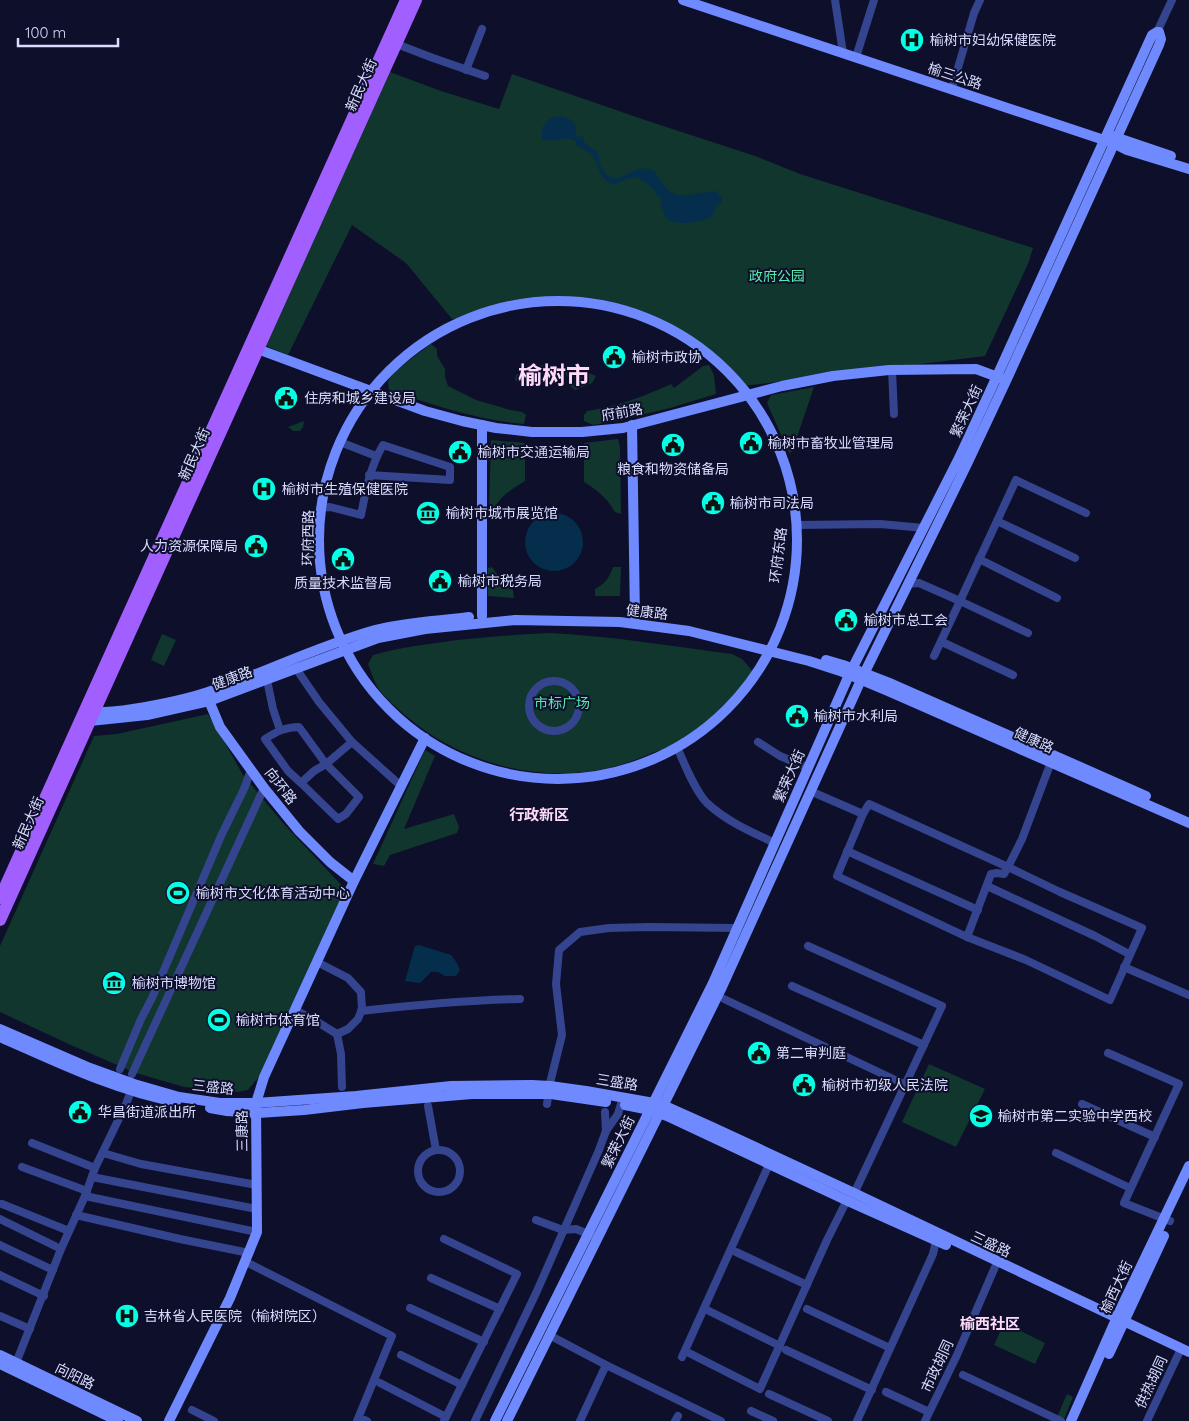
<svg xmlns="http://www.w3.org/2000/svg" width="1189" height="1421" font-family="Quicksand,'Noto Sans SC',sans-serif">
<style>
.green{fill:#10362d}
.water{fill:#052e4d}
.lines{fill:none;stroke-linecap:round;stroke-linejoin:round}
.street{stroke:#35448e;stroke-width:8}
.secondary{stroke:#6f89ff;stroke-width:10}
.primary{stroke:#a25fff;stroke-width:12}
.labels{text-anchor:middle;dominant-baseline:central;stroke-width:4;stroke-linejoin:round;paint-order:stroke}
.poi-label{font-size:14px;fill:#d8dcff;stroke:#0e0f2b;text-anchor:start}
.street-label{font-size:14px;fill:#d8dcff;stroke:#0e0f2b}
.park-label{font-size:14px;fill:#58eba8;stroke:#0e0f2b}
.neighbourhood-label{font-size:15px;font-weight:bold;fill:#ffdaf9;stroke:#0e0f2b}
.town-label{font-size:24px;font-weight:bold;fill:#ffdaf9;stroke:#0e0f2b}
</style>
<rect width="100%" height="100%" fill="#0e0f2b"/>
<g class="green">
<path d="M390 72 441 91 499 109 512 74 642 119 755 156 800 174 1033 248 1028 264 985 356 743 386C686 326 617 295 534 302 524 303 514 307 504 309 487 313 469 317 452 319L406 263 352 225 288 355 266 346Z"/>
<path d="M431 344 437 349V356L445 369V377L448 386 476 400 504 408 506 409 522 412 526 415 524 424C477 420 433 405 389 390L388 382 392 373Z"/>
<path d="M544 365 542 384C533 389 523 385 515 380L516 375 531 367Z"/>
<path d="M709 365 714 375 716 394 670 408 620 420 593 425 584 421V415L587 411C619 406 642 397 671 384L674 388 703 366Z"/>
<polygon points="563,366 576,368 596,376 592,383 575,390 570,386"/>
<polygon points="814,387 792,452 789,453 767,403 771,395"/>
<polygon points="304,421 303,427 300,431 293,431 288,427"/>
<path d="M618 439 620 447 621 514 615 512C607 498 597 490 584 482V443Z"/>
<path d="M491 440 525 443V481C514 488 498 497 494 510L489 511Z"/>
<polygon points="492,567 504,584 513,590 514,598 488,596 488,568"/>
<path d="M613 567H621L620 596H595V589C605 584 609 578 613 567Z"/>
<path d="M550 633C611 636 671 646 732 654L742 659 756 675C735 703 710 729 679 746 672 750 664 749 657 751 649 754 641 758 632 761 614 768 592 772 573 773 512 776 451 755 405 715 396 707 385 698 378 688 374 681 371 672 368 664L373 655C401 647 429 644 457 640 488 637 519 634 550 633Z"/>
<polygon points="162,634 176,640 164,666 151,660"/>
<polygon points="208,714 220,734 243,775 283,823 346,890 299,989 259,1077 248,1090 238,1092 184,1087 136,1073 73,1046 0,1012 0,946 94,736 117,734"/>
<polygon points="425,750 435,756 404,829 454,814 459,827 457,833 390,855 384,866 373,864"/>
<polygon points="929,1064 985,1089 956,1147 902,1122"/>
<polygon points="1004,1323 1045,1343 1035,1364 994,1345"/>
<polygon points="1067,1394 1073,1397 1064,1419 1057,1417"/>
</g>
<g class="water">
<path d="M559 116C569 117 579 122 575 134L579 137 582 136 583 137C584 145 589 146 594 150 596 151 597 153 599 155 598 162 601 168 605 173 621 189 631 162 652 170 656 172 657 176 660 179 663 183 665 188 669 191 681 200 694 193 707 192L708 193 716 191 722 198V202L716 206 712 217C697 223 681 226 666 219L661 205 662 203 660 202 661 197 656 195V192C639 176 637 173 614 185 594 176 602 164 590 153 587 151 580 147 576 145V141C565 135 554 144 542 139 540 126 546 118 559 116Z"/>
<circle cx="554" cy="542" r="29"/>
<polygon points="419,945 451,955 457,963 460,970 456,976 445,976 438,972 431,972 420,983 405,981 415,946"/>
</g>
<g class="lines">
<g class="street">
<polyline points="835,0 843,53"/>
<polyline points="1157,32 1172,0"/>
<polyline points="394,43 433,58 485,76"/>
<polyline points="856,57 874,0"/>
<polyline points="466,70 482,29"/>
<polyline points="953,85 974,13 980,0"/>
<polyline points="892,370 894,414"/>
<polyline points="340,442 376,456"/>
<path d="M321 508 330 507 361 515C366 490 370 467 383 445L450 467V480L369 475"/>
<polyline points="997,521 1075,558"/>
<polyline points="796,525 880,524 924,528"/>
<polyline points="979,559 1057,598"/>
<polyline points="908,584 919,583 960,601 1016,480 1086,513"/>
<polyline points="942,642 1013,675"/>
<polyline points="934,656 960,601 1028,633"/>
<polyline points="293,664 319,702 352,742 401,786"/>
<polyline points="266,675 273,709 280,730"/>
<circle cx="554" cy="706" r="25"/>
<polyline points="758,742 780,756 808,768"/>
<path d="M677 747C684 763 695 791 707 803 726 821 751 832 775 843"/>
<path d="M301 783 338 819 346 814 359 797 326 764 314 771 301 783 288 771 265 739C276 732 285 727 299 727L326 764 352 742"/>
<polyline points="810,791 863,814 837,876 967,937 1026,960 1110,1000 1142,928 1060,892 1008,867 1022,839 1051,762"/>
<polyline points="863,814 869,804 1008,867 1004,874 997,873 991,874 967,937"/>
<polyline points="847,851 978,910"/>
<polyline points="987,886 1095,936 1129,954"/>
<polyline points="808,946 942,1006 852,1198"/>
<polyline points="317,962 348,978 361,992 362,1009 358,1019 348,1029 337,1034"/>
<polyline points="1124,967 1189,995"/>
<polyline points="792,986 924,1045"/>
<polyline points="724,999 906,1085"/>
<polyline points="295,1010 311,1018 337,1034 341,1054 342,1087"/>
<path d="M361 1011C414 1005 467 1000 520 999"/>
<polyline points="1108,1053 1179,1084 1124,1203 1170,1221"/>
<polyline points="120,1069 141,1019 152,998 221,836 244,789 251,770"/>
<polyline points="132,1074 264,788"/>
<polyline points="547,1104 550,1083 562,1035 556,984 559,950 580,932 609,928 649,927 737,928"/>
<polyline points="1082,1104 1155,1137"/>
<polyline points="428,1106 436,1150"/>
<polyline points="606,1131 618,1114 621,1104"/>
<polyline points="32,1143 95,1168"/>
<circle cx="439" cy="1171" r="21"/>
<polyline points="103,1153 141,1164 257,1185"/>
<polyline points="1056,1153 1130,1188"/>
<polyline points="22,1167 87,1191"/>
<polyline points="92,1177 257,1209"/>
<polyline points="85,1196 257,1232"/>
<polyline points="2,1204 69,1231"/>
<polyline points="76,1215 180,1239 249,1253"/>
<polyline points="0,1219 61,1249"/>
<polyline points="536,1220 563,1230 576,1229 593,1236"/>
<polyline points="444,1239 517,1274 444,1421"/>
<polyline points="0,1245 53,1270"/>
<polyline points="736,1252 807,1285"/>
<polyline points="246,1262 392,1336 357,1421"/>
<polyline points="0,1275 44,1296"/>
<polyline points="431,1278 500,1309"/>
<polyline points="410,1308 484,1342"/>
<polyline points="807,1309 890,1348"/>
<polyline points="709,1311 780,1346"/>
<polyline points="0,1316 30,1329"/>
<polyline points="549,1335 606,1365 721,1421"/>
<polyline points="786,1350 872,1390"/>
<polyline points="689,1353 760,1389 827,1240 847,1200"/>
<polyline points="401,1355 462,1385"/>
<polyline points="682,1357 771,1160"/>
<polyline points="16,1363 61,1249 85,1196 95,1168 126,1104 133,1086"/>
<polyline points="963,1375 1061,1421"/>
<polyline points="380,1383 446,1417"/>
<polyline points="886,1392 929,1412"/>
<polyline points="769,1394 828,1421"/>
<polyline points="192,1410 214,1421"/>
<polyline points="751,1411 773,1421"/>
<polyline points="365,1420 367,1421"/>
<polyline points="475,1421 537,1291 599,1150 606,1131 605,1112"/>
<polyline points="580,1421 606,1365"/>
<polyline points="675,1421 678,1416"/>
<polyline points="857,1421 933,1254 936,1241"/>
<polyline points="925,1421 957,1355 995,1267"/>
<polyline points="1147,1421 1179,1353"/>
</g>
<g class="secondary">
<polyline points="683,0 1113,143 1127,150 1189,169"/>
<polyline points="1112,136 1171,156"/>
<circle cx="558" cy="540" r="239"/>
<polyline points="252,347 425,411 462,421 496,428 532,432 582,432 623,428 782,386 833,376 889,370 976,369 1003,379"/>
<polyline points="632,425 635,618"/>
<polyline points="482,616 482,425"/>
<polyline points="826,660 843,665 892,684 1146,796"/>
<polyline points="207,696 220,727 264,788 299,831 330,862 354,881"/>
<path d="M88 710C102 714 119 711 133 709 158 705 184 700 208 692 264 673 318 646 375 630 405 622 438 621 469 617"/>
<polyline points="84,719 90,721 147,715 209,701 378,638 425,629 515,620 620,622 689,631 809,661 840,671 890,692 1189,823"/>
<polyline points="0,1029 90,1068 134,1084 179,1097 220,1103 256,1103 356,1096 451,1086 532,1085 550,1086 586,1091 654,1103 663,1105 710,1126 854,1193 1189,1352"/>
<path d="M0 1037C57 1062 114 1090 176 1102"/>
<polyline points="625,1105 650,1110 667,1116 850,1202 946,1245"/>
<polyline points="210,1108 227,1111 258,1113 304,1110 363,1103 472,1094 551,1094 606,1102"/>
<polyline points="1109,1354 1164,1236"/>
<polyline points="0,1355 137,1421"/>
<polyline points="0,1364 118,1421"/>
<polyline points="169,1421 230,1298 257,1232 256,1103 264,1077 354,881 425,738"/>
<polyline points="495,1421 713,983 849,675 959,458 997,376 1152,35 1157,32 1159,32 1161,39 1159,45 1006,381 968,462 861,680 722,987 507,1421"/>
<polyline points="1071,1421 1121,1308 1189,1166"/>
</g>
<g class="primary">
<polyline points="0,898 406,0"/>
<polyline points="0,920 416,0"/>
</g>
</g>
<defs>
<g id="hospital-disc" transform="scale(1.25)"><circle r="9.5" fill="#04ffe4" stroke="#0e0f2b"/><path d="M-5-5h3v3.5h4V-5h3V5h-3V1.5h-4V5h-3Z" fill="#111"/></g>
<g id="civic-disc" transform="scale(1.25)"><circle r="9.5" fill="#04ffe4" stroke="#0e0f2b"/><path d="M-.6-6.5H3V-4.5H.6V-3L4-1V1h2V6H-6V1h2V-1L-.6-3ZM-1.2 2.5V6h2.4V2.5Z" fill="#111"/></g>
<g id="museum-disc" transform="scale(1.25)"><circle r="9.5" fill="#04ffe4" stroke="#0e0f2b"/><path d="M0-6L6-3V-2H-6V-3ZM-5-1h2V3h-2ZM-1-1h2V3h-2ZM3-1h2V3H3ZM-6 4H6V6H-6Z" fill="#111"/></g>
<g id="stadium-disc" transform="scale(1.25)"><circle r="9.5" fill="#04ffe4" stroke="#0e0f2b"/><path d="M0-5a6.5 5 0 1 0 0 10a6.5 5 0 1 0 0-10ZM-3.5-1.8h7v3.6h-7Z" fill="#111"/></g>
<g id="school-disc" transform="scale(1.25)"><circle r="9.5" fill="#04ffe4" stroke="#0e0f2b"/><path d="M0-5L7-2L0 1L-7-2ZM-4 1L0 2.5L4 1V4Q0 6-4 4Z" fill="#111"/></g>
</defs>
<g fill-rule="evenodd">
<use href="#hospital-disc" x="912" y="40"/>
<use href="#civic-disc" x="614" y="357"/>
<use href="#civic-disc" x="286" y="398"/>
<use href="#civic-disc" x="751" y="443"/>
<use href="#civic-disc" x="673" y="445"/>
<use href="#civic-disc" x="460" y="452"/>
<use href="#hospital-disc" x="264" y="489"/>
<use href="#civic-disc" x="713" y="503"/>
<use href="#museum-disc" x="428" y="513"/>
<use href="#civic-disc" x="256" y="546"/>
<use href="#civic-disc" x="343" y="559"/>
<use href="#civic-disc" x="440" y="581"/>
<use href="#civic-disc" x="846" y="620"/>
<use href="#civic-disc" x="797" y="716"/>
<use href="#stadium-disc" x="178" y="893"/>
<use href="#museum-disc" x="114" y="983"/>
<use href="#stadium-disc" x="219" y="1020"/>
<use href="#civic-disc" x="759" y="1053"/>
<use href="#civic-disc" x="804" y="1085"/>
<use href="#civic-disc" x="80" y="1112"/>
<use href="#school-disc" x="981" y="1116"/>
<use href="#hospital-disc" x="127" y="1316"/>
</g>
<g class="labels">
<g class="poi-label">
<text x="930" y="40">榆树市妇幼保健医院</text>
<text x="632" y="357">榆树市政协</text>
<text x="304" y="398">住房和城乡建设局</text>
<text x="768" y="443">榆树市畜牧业管理局</text>
<text x="478" y="452">榆树市交通运输局</text>
<text x="673" y="469" text-anchor="middle">粮食和物资储备局</text>
<text x="282" y="489">榆树市生殖保健医院</text>
<text x="730" y="503">榆树市司法局</text>
<text x="446" y="513">榆树市城市展览馆</text>
<text x="238" y="546" text-anchor="end">人力资源保障局</text>
<text x="458" y="581">榆树市税务局</text>
<text x="343" y="583" text-anchor="middle">质量技术监督局</text>
<text x="864" y="620">榆树市总工会</text>
<text x="814" y="716">榆树市水利局</text>
<text x="196" y="893">榆树市文化体育活动中心</text>
<text x="132" y="983">榆树市博物馆</text>
<text x="236" y="1020">榆树市体育馆</text>
<text x="776" y="1053">第二审判庭</text>
<text x="822" y="1085">榆树市初级人民法院</text>
<text x="98" y="1112">华昌街道派出所</text>
<text x="998" y="1116">榆树市第二实验中学西校</text>
<text x="144" y="1316">吉林省人民医院（榆树院区）</text>
</g>
<g class="street-label">
<text transform="translate(955 76) rotate(18)">榆三公路</text>
<text transform="translate(361 85) rotate(-66)">新民大街</text>
<text transform="translate(966 411) rotate(-65)">繁荣大街</text>
<text transform="translate(622 412) rotate(-10)">府前路</text>
<text transform="translate(194 454) rotate(-66)">新民大街</text>
<text transform="translate(308 538) rotate(-89)">环府西路</text>
<text transform="translate(778 555) rotate(-83)">环府东路</text>
<text transform="translate(647 612) rotate(6)">健康路</text>
<text transform="translate(232 678) rotate(-20)">健康路</text>
<text transform="translate(1034 740) rotate(24)">健康路</text>
<text transform="translate(789 776) rotate(-66)">繁荣大街</text>
<text transform="translate(281 786) rotate(52)">向环路</text>
<text transform="translate(28 823) rotate(-66)">新民大街</text>
<text transform="translate(617 1082) rotate(9)">三盛路</text>
<text transform="translate(213 1087) rotate(6)">三盛路</text>
<text transform="translate(242 1131) rotate(-91)">三康路</text>
<text transform="translate(618 1142) rotate(-64)">繁荣大街</text>
<text transform="translate(991 1244) rotate(25)">三盛路</text>
<text transform="translate(1116 1287) rotate(-65)">榆西大街</text>
<text transform="translate(937 1366) rotate(-65)">市政胡同</text>
<text transform="translate(75 1376) rotate(26)">向阳路</text>
<text transform="translate(1151 1382) rotate(-65)">供热胡同</text>
</g>
<g class="park-label">
<text x="777" y="276">政府公园</text>
<text x="562" y="703">市标广场</text>
</g>
<g class="neighbourhood-label">
<text x="539" y="814">行政新区</text>
<text x="990" y="1323">榆西社区</text>
</g>
<g class="town-label">
<text x="554" y="375">榆树市</text>
</g>
</g>
<path d="M18 38v8h100v-8" fill="none" stroke="#d8dcff" stroke-width="2.5"/>
<text x="25" y="38" font-size="15" fill="#d8dcff" stroke="#0e0f2b" stroke-width="4" paint-order="stroke">100 m</text>
</svg>
